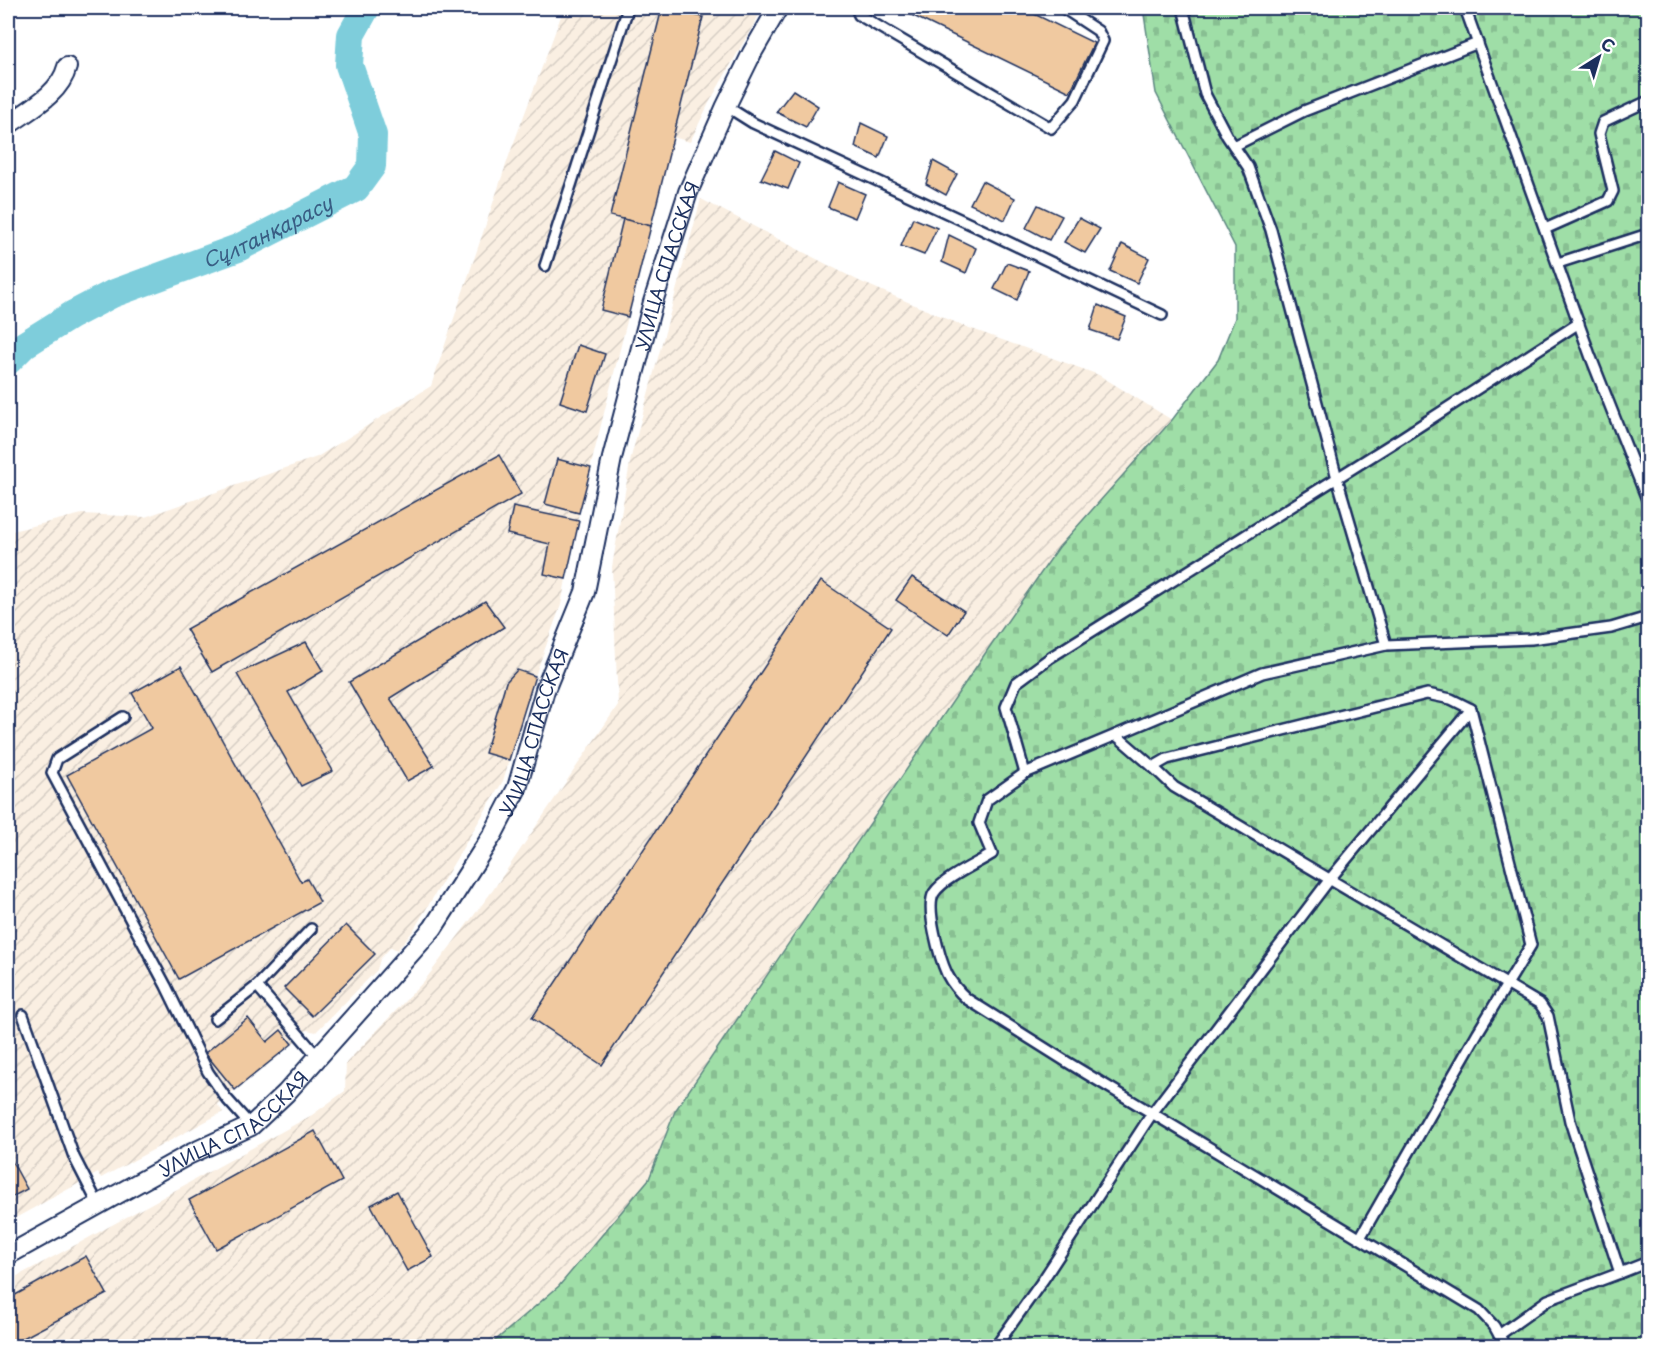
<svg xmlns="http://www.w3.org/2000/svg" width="1656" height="1354" font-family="'Playpen Sans',sans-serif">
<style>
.industrial{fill:url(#industrial-furrows)}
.cemetery{fill:url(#cemetery-stones);stroke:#5d8682;stroke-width:1.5}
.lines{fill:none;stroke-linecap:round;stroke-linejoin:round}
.river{stroke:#7ecddb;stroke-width:28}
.building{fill:#f0c9a0;stroke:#1b2f5e;stroke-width:1.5}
.lane-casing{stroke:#1b2f5e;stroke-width:14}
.street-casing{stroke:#1b2f5e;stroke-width:22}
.path{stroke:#1b2f5e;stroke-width:3;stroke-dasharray:6 4.5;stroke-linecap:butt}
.lane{stroke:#fff;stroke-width:9}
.street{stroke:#fff;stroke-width:18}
.labels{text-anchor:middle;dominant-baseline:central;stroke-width:4.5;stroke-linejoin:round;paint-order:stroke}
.street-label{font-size:18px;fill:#1b2f5e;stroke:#fff}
.water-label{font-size:20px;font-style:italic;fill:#395e84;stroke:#fff}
</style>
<defs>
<pattern id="industrial-furrows" width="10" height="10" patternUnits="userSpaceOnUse" patternTransform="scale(1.5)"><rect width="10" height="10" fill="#faefe2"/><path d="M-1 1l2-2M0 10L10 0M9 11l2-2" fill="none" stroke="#d6cdc4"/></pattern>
<pattern id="cemetery-stones" width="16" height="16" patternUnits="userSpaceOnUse" patternTransform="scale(1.5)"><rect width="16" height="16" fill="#9fdea7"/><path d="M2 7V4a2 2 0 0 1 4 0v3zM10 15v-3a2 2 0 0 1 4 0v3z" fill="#88bf92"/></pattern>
</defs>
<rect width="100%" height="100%" fill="#fff"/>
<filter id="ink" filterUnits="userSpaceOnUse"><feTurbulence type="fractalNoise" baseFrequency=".0167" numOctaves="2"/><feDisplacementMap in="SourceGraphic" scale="12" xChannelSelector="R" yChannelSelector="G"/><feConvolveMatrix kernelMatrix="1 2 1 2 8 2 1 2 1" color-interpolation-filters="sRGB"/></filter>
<g filter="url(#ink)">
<g class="industrial">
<polygon points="564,8 763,8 709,103 690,142 673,137 579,513 561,605 535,676 503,781 413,931 397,950 391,947 380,959 377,970 316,1032 307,1030 292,1044 217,1104 223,1112 101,1178 98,1173 8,1222 8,532 82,514 145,517 317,457 431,386 510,153"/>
<polygon points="701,199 859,281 964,326 1099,375 1172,420 1059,547 997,636 675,1111 649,1179 559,1286 489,1346 8,1346 8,1281 81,1242 312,1115 345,1091 346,1063 425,980 493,890 618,705 612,567 631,457"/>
</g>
<polygon class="cemetery" points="1143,8 1648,8 1648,1346 489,1346 559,1286 649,1179 675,1111 997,636 1059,547 1172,420 1218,360 1235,318 1235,247 1156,93"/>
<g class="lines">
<path class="river" id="s1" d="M8 361 24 345 72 315 112 294 238 248 356 188 372 166 373 135 349 65 351 35 366 8"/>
</g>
<g class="building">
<polygon points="662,8 703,17 651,226 610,216"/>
<polygon points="897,8 1022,8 1094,43 1070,92"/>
<polygon points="793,90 818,106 806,127 776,112"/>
<polygon points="861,123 888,136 879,158 855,147"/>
<polygon points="775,151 799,163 788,189 761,179"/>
<polygon points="933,161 957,174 946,195 926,184"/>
<polygon points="982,181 1015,198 1005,220 970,204"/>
<polygon points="838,182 865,194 855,218 828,207"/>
<polygon points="1038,205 1062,216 1049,240 1026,228"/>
<polygon points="913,218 937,228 924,255 901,246"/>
<polygon points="1079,218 1100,229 1085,253 1064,242"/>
<polygon points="623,219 651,226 628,317 601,310"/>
<polygon points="949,235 976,248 966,273 942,262"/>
<polygon points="1122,244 1149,258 1137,283 1110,271"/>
<polygon points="1007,263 1029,271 1017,300 994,289"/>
<polygon points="1098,305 1126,317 1117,339 1090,330"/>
<polygon points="578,345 605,354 587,411 560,402"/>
<polygon points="499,455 521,494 212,672 186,629"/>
<polygon points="557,459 591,468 579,513 545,504"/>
<polygon points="513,507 579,521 566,579 544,574 550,544 507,534"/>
<polygon points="912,577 964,611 948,635 896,600"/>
<polygon points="821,581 891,628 602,1065 532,1018"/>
<polygon points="485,601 504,627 390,698 434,766 407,781 349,682"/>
<polygon points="306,642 323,671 288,692 333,771 301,786 237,674"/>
<polygon points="181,666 301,882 307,879 320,902 179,979 67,775 152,728 132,693"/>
<polygon points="517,670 535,676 509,760 485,753 506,682"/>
<polygon points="346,925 375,954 312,1016 284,988"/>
<polygon points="248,1018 267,1042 281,1030 292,1044 235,1090 205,1053"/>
<polygon points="315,1131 342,1181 216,1249 189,1200"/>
<polygon points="8,1154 27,1189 8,1199"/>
<polygon points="397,1191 433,1257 407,1271 371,1205"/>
<polygon points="86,1256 107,1294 8,1346 8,1299"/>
</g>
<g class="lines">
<g class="lane-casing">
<g id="lane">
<polyline points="856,8 859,15 1051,128 1075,100 1103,41 1098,31 1063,8"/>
<polyline points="1183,8 1205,94 1227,136 1248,167 1271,230 1337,478 1386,645"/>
<polyline points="1465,8 1590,355 1648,502"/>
<polyline points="726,106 753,123 981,229 1162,315"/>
<polyline points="1234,146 1304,111 1478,43"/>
<polyline points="1545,229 1608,201 1613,191 1599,134 1603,122 1648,101"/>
<polyline points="1558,263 1648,234"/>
<polyline points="545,266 628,8"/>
<polyline points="123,717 57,759 52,773 166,986 208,1072 226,1098 251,1126"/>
<polyline points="1116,735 1262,673 1386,645 1531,639 1611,628 1648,617"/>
<polyline points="1153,767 1174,787 1540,1004 1548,1016 1570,1121 1620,1273 1548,1300 1499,1335"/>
<polyline points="1025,773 1116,735 1153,767 1167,759 1427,694 1451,699 1471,709 1531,945 1478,1032 1360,1238"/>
<polyline points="257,986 318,1057"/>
<polyline points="23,1015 74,1157 98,1204"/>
<polyline points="215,1019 257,986 311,929"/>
<polyline points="1620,1273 1648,1262"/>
<polyline points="996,1346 1043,1280 1153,1112 1330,879 1471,709"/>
<path d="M1505 1346 1494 1326 1479 1310 1067 1062 967 999C959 992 952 984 947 974 940 959 925 907 934 893 944 878 976 864 992 854L979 823 987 800 1025 773 1006 707 1016 683 1051 657 1401 438 1579 323"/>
</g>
</g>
<g class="street-casing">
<g id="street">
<path d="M8 125C30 109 60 94 67 67"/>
<path id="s2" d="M8 1255 190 1154 251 1126 286 1093 433 928 493 834 517 788 545 690 585 592 612 458 653 302 688 192 726 106 752 53 778 8"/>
</g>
</g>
<polyline class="path" points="1555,13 1564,8"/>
<use href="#lane" class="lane"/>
<use href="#street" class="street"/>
</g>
</g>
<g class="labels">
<g class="street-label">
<text stroke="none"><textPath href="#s2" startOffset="1252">УЛИЦА СПАССКАЯ</textPath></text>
<text stroke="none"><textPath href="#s2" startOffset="766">УЛИЦА СПАССКАЯ</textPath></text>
<text stroke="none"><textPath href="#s2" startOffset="262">УЛИЦА СПАССКАЯ</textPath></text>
</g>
<g class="water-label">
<text stroke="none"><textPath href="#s1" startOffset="292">Сұлтанқарасу</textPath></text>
</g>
</g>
<rect width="1656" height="1354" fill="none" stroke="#fff" stroke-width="30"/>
<rect x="15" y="15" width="1626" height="1324" fill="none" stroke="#1b2f5e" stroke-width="2" filter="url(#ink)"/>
<g transform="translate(1599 57) rotate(37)" stroke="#ffffff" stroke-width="4.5" paint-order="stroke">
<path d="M0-4.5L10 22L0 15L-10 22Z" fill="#1b2f5e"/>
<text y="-9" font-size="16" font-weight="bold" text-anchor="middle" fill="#1b2f5e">С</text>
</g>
</svg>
